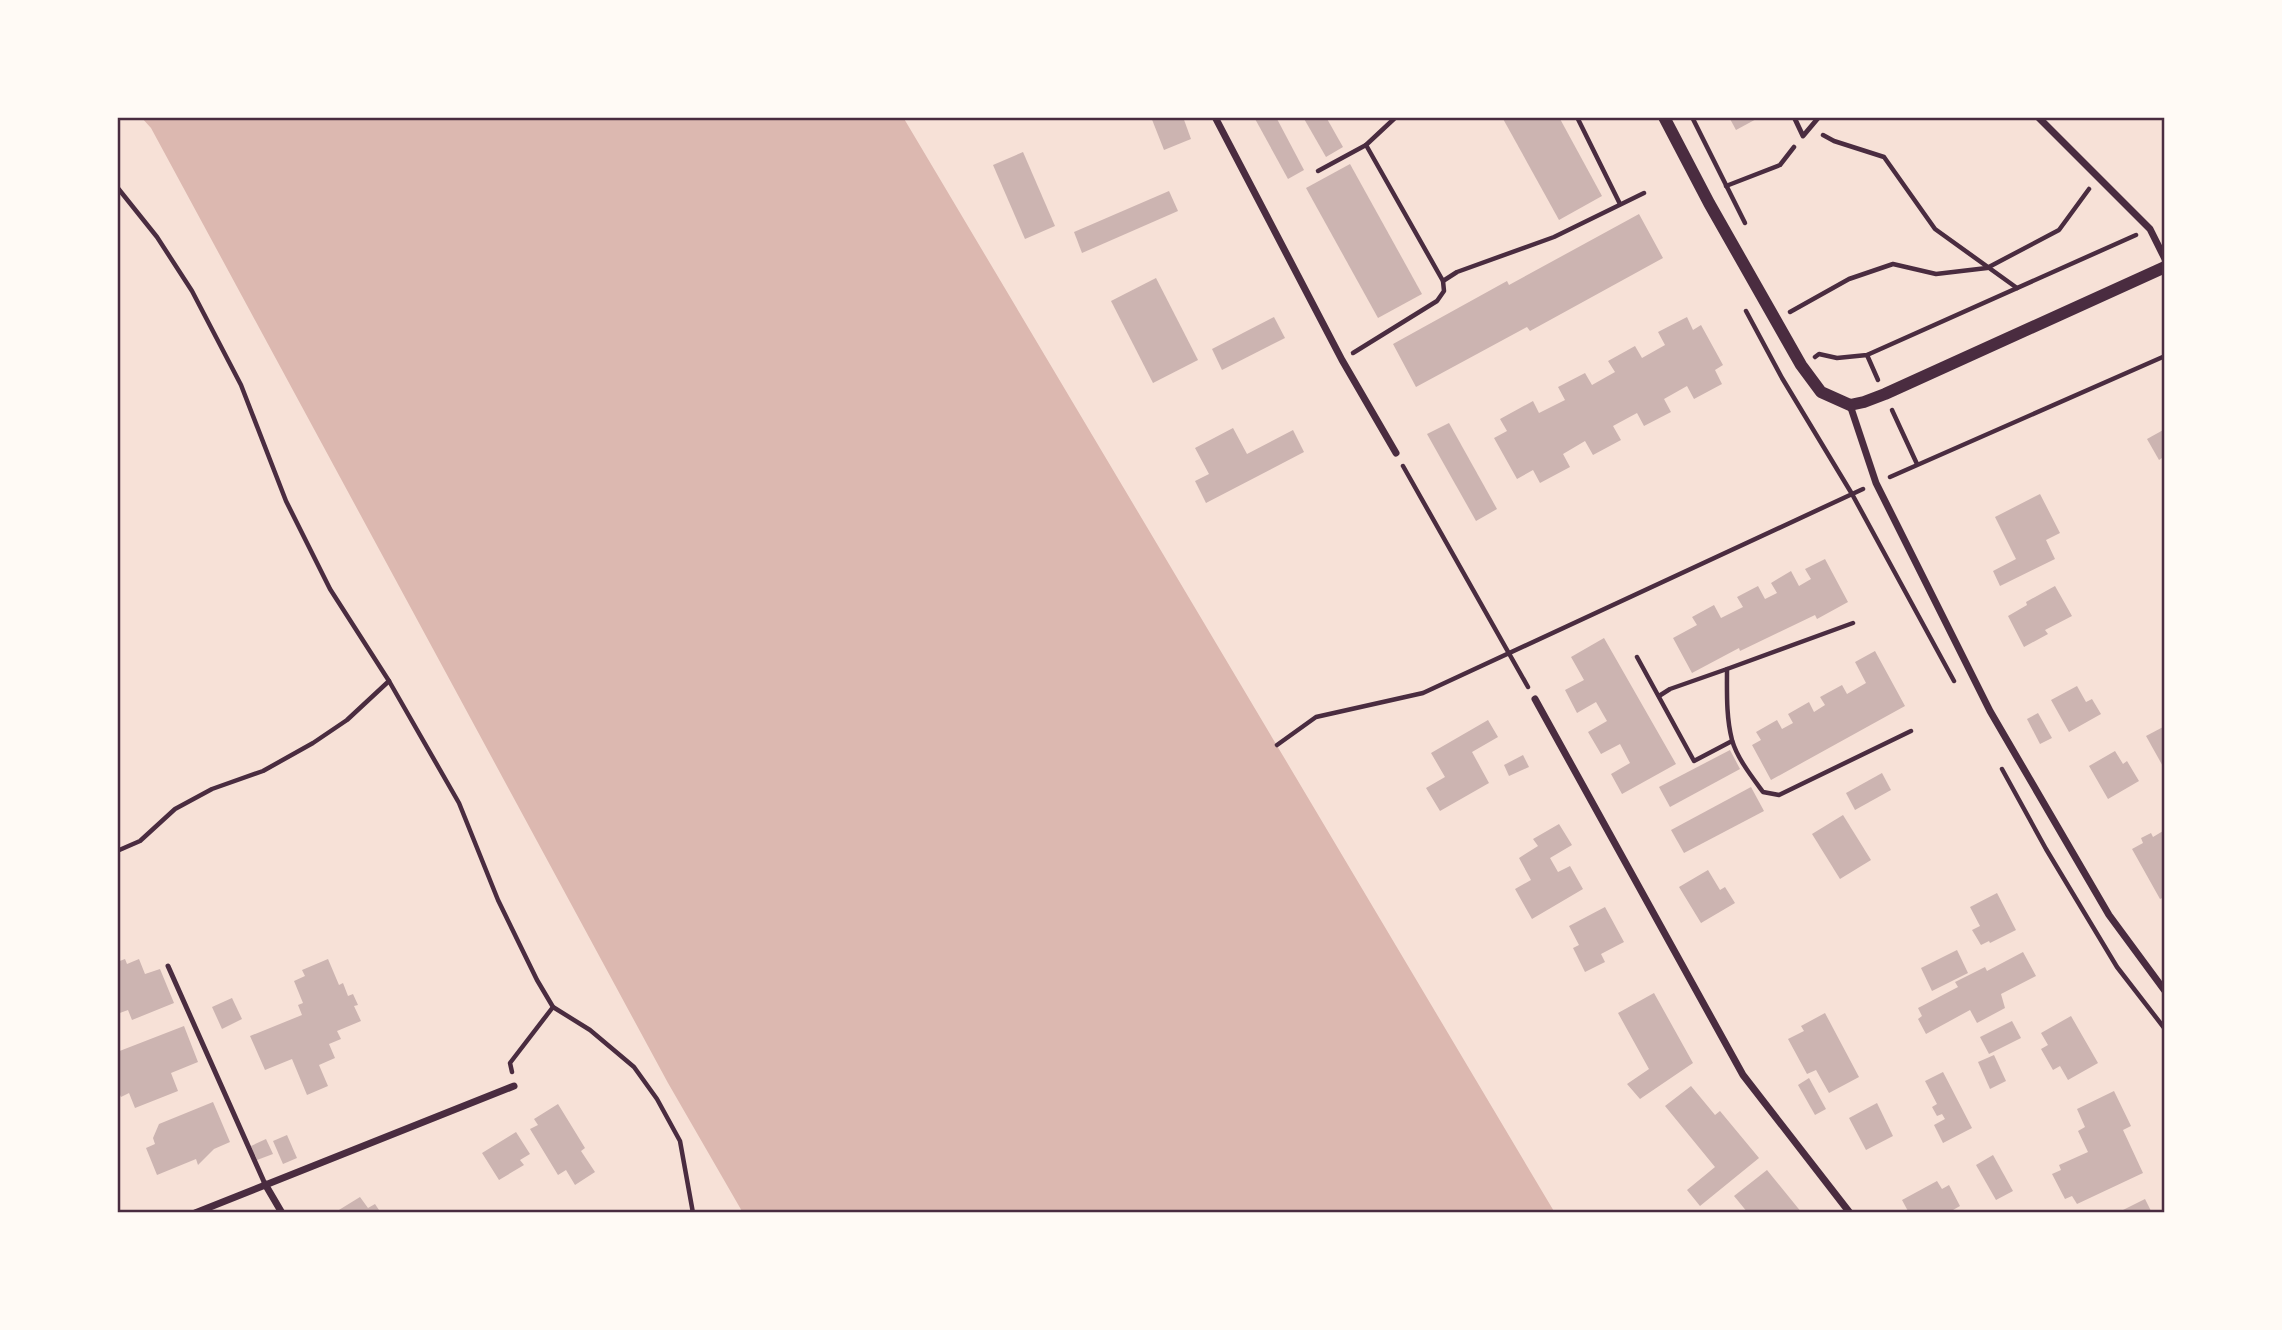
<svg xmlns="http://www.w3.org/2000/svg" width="2282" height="1330" font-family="'PT Sans',sans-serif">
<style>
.water{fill:#dcb8b0}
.building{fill:#ccb4b1}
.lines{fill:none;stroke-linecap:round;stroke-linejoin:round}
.path{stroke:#4a2c40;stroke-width:4.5}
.service{stroke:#4a2c40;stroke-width:5}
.minor{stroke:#4a2c40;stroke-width:7}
.tertiary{stroke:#4a2c40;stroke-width:12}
.neatline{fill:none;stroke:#4a2c40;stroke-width:2.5}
</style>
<rect width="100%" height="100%" fill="#f7e1d7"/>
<polygon class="water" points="141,117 903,117 1555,1213 743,1213 668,1083 151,128"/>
<g class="building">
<polygon points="1151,117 1183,117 1191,139 1164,150"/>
<polygon points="1254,117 1276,117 1304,170 1288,179"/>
<polygon points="1303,117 1326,117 1343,147 1326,157"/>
<polygon points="1502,117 1559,117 1602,196 1559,220"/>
<polygon points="1729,117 1760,117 1736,130"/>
<polygon points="1023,152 1055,226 1025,239 993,165"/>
<polygon points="1350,164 1422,294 1378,318 1306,188"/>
<polygon points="1169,191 1178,211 1082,253 1074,232"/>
<polygon points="1639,214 1663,258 1530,331 1527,327 1416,387 1393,344 1507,281 1509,285"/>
<polygon points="1156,278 1198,360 1153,383 1111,301"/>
<polygon points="1274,317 1285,338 1222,370 1212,349"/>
<polygon points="1687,317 1693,330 1701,325 1723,365 1715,370 1722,384 1694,399 1687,386 1664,399 1671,412 1644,426 1637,413 1613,426 1621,440 1593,455 1585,441 1563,454 1570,467 1540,483 1533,470 1517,479 1494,438 1507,431 1500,419 1533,401 1539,413 1565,400 1558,387 1585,373 1592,385 1615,372 1608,361 1635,346 1642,358 1665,345 1658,332"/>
<polygon points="1449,423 1497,509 1476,521 1427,434"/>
<polygon points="1233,428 1247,454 1293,430 1304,452 1206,503 1195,481 1209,474 1195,448"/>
<polygon points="2165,429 2165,456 2159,460 2147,439"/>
<polygon points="2040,494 2060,533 2046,540 2055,559 2000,586 1993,571 2016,559 1995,517"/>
<polygon points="1825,559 1848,602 1817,619 1815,615 1740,651 1739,648 1692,673 1673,638 1697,625 1692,617 1714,605 1721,618 1743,607 1737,597 1758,586 1765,599 1777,593 1771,583 1791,571 1799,586 1811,579 1805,569"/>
<polygon points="2055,586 2072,616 2045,630 2048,634 2024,647 2008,616 2027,605 2026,602"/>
<polygon points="1604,638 1676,764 1622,794 1611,774 1630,763 1620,744 1601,754 1588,732 1607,721 1596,702 1577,713 1565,690 1584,680 1571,657"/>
<polygon points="1875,651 1905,706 1771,780 1752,745 1761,740 1756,732 1777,720 1782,729 1793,723 1788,714 1809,702 1814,712 1825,705 1820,697 1842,685 1847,694 1866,683 1855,662"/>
<polygon points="2077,686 2086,702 2092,699 2101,714 2069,732 2051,700"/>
<polygon points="2038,713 2052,738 2040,744 2027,719"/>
<polygon points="1488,720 1498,737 1472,752 1489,783 1440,811 1426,788 1445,777 1431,753"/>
<polygon points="2165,726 2165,770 2146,736"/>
<polygon points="1730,750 1740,769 1670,807 1659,787"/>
<polygon points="2115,751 2123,764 2127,761 2139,781 2108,799 2089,766"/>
<polygon points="1523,755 1529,767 1509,776 1504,765"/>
<polygon points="1882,773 1891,790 1855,810 1846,793"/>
<polygon points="1751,787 1764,811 1684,853 1671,830"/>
<polygon points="1843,815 1871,860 1840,879 1812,834"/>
<polygon points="1559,824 1572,845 1550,858 1558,872 1570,866 1583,889 1532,919 1515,889 1531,880 1519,858 1538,846 1533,839"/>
<polygon points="2163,831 2165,897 2160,899 2132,849 2143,843 2141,838 2151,833 2153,837"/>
<polygon points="1708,870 1720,890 1725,887 1735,903 1701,923 1679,887"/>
<polygon points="1997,893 2016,930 1990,943 1989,941 1981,945 1972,930 1980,926 1970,907"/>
<polygon points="1605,907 1624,942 1601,954 1605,962 1585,972 1573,948 1579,945 1569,926"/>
<polygon points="1957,950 1968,973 1932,991 1921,968"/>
<polygon points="2023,952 2036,976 2001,994 2005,1008 1977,1023 1970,1010 1926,1034 1918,1019 1922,1016 1918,1008 1958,987 1955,982 1985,967 1987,971"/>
<polygon points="125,959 127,964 139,959 145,974 160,969 174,1003 132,1020 128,1010 117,1014 117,962"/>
<polygon points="328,959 339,985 343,983 348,996 353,994 358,1005 354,1006 361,1021 337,1031 341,1039 329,1044 335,1058 319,1065 328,1086 307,1095 292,1059 265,1070 250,1036 302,1015 298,1005 303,1003 294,981 305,976 302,970"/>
<polygon points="1654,993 1693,1063 1640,1099 1627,1084 1649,1069 1618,1013"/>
<polygon points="232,998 242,1019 222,1029 212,1007"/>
<polygon points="1825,1013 1859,1077 1829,1093 1816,1070 1807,1074 1788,1039 1804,1031 1801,1026"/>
<polygon points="2071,1016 2098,1063 2068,1080 2060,1066 2053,1070 2041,1049 2048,1045 2041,1033"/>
<polygon points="2012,1021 2021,1038 1989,1054 1980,1037"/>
<polygon points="184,1026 198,1062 171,1073 178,1091 135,1108 129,1093 121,1097 117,1089 117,1052"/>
<polygon points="1994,1055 2006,1081 1990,1089 1978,1062"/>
<polygon points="1943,1072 1972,1128 1943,1143 1934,1125 1945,1119 1942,1114 1937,1116 1932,1107 1937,1104 1925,1081"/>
<polygon points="1809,1078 1826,1109 1815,1115 1798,1085"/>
<polygon points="1691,1086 1715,1115 1720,1111 1759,1158 1700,1206 1687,1190 1715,1167 1665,1106"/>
<polygon points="2114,1091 2131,1126 2123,1130 2143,1173 2077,1204 2072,1196 2065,1199 2052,1174 2061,1170 2059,1165 2088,1152 2078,1131 2085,1127 2077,1109"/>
<polygon points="213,1102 230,1142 214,1149 198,1165 196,1159 157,1175 146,1148 155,1144 153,1138 159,1124"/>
<polygon points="1877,1103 1893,1136 1866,1150 1849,1118"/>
<polygon points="558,1104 585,1148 581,1151 595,1172 575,1185 566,1170 558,1175 530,1129 538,1125 534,1119"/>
<polygon points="516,1132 530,1154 520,1160 524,1165 499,1180 482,1153"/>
<polygon points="287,1135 297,1158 283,1164 273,1141"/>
<polygon points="266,1139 273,1154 257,1160 251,1146"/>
<polygon points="1993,1155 2013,1191 1996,1200 1976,1165"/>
<polygon points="1767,1170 1802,1213 1748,1213 1734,1196"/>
<polygon points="1937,1181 1942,1189 1949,1185 1960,1206 1953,1210 1954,1213 1909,1213 1902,1200"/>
<polygon points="360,1197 368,1208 375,1204 381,1213 334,1213"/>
<polygon points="2145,1199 2152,1213 2117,1213"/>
</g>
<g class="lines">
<g class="path">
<polyline points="1577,117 1620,204"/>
<polyline points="1692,117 1745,223"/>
<polyline points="1823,135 1834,141 1884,157 1935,229 2017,288"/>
<polyline points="1366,145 1443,281 1457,272 1554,237 1644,193"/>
<polyline points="1318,171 1366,145 1396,117"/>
<polyline points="1726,186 1780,165 1794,147"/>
<polyline points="117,187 157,237 192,291 241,385 286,501 330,589 389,681 459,803 498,900 537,980 553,1007 590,1030 634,1067 657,1099 680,1141 693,1213"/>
<polyline points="1746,311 1782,378 1852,494 1954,681"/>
<polyline points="1790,312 1849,279 1893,264 1936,274 1987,268 2059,230 2089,189"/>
<polyline points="1353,353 1437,301 1444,291 1443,281"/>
<polyline points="1867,355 1878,380"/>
<polyline points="1815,357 1819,354 1837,358 1867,355 2136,235"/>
<polyline points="1892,410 1917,464"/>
<polyline points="1403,466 1528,687"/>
<polyline points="1890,477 2165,356"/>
<path d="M1853 623 1727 669C1727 692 1726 717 1732 740 1737 758 1752 777 1763 792L1779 795 1911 731"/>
<polyline points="1637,657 1694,761 1732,741"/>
<polyline points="1659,696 1670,689 1727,669"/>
<polyline points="1277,745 1316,717 1423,693 1863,489"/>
<polyline points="2002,769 2046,849 2117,967 2165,1029"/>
<polyline points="117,851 140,841 175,809 212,789 263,771 313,743 347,720 389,681"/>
<polyline points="512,1072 510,1063 553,1007"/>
</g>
<g class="service">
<polyline points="1794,117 1803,136 1819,117"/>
<polyline points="168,966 265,1184"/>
</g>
<g class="minor">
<polyline points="1215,117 1342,360 1396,453"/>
<polyline points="2038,117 2150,229 2165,259"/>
<polyline points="1850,405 1876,483 1990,711 2109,915 2165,991"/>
<polyline points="1535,699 1743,1075 1850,1213"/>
<polyline points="265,1184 282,1213"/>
<polyline points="195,1213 514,1086"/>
</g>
<polyline class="tertiary" points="1664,117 1709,203 1801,365 1821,392 1850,405 1864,402 1885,394 2165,267"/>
</g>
<rect width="2282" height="1330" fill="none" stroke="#fffaf5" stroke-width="238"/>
<rect x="119" y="119" width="2044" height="1092" class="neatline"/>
</svg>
